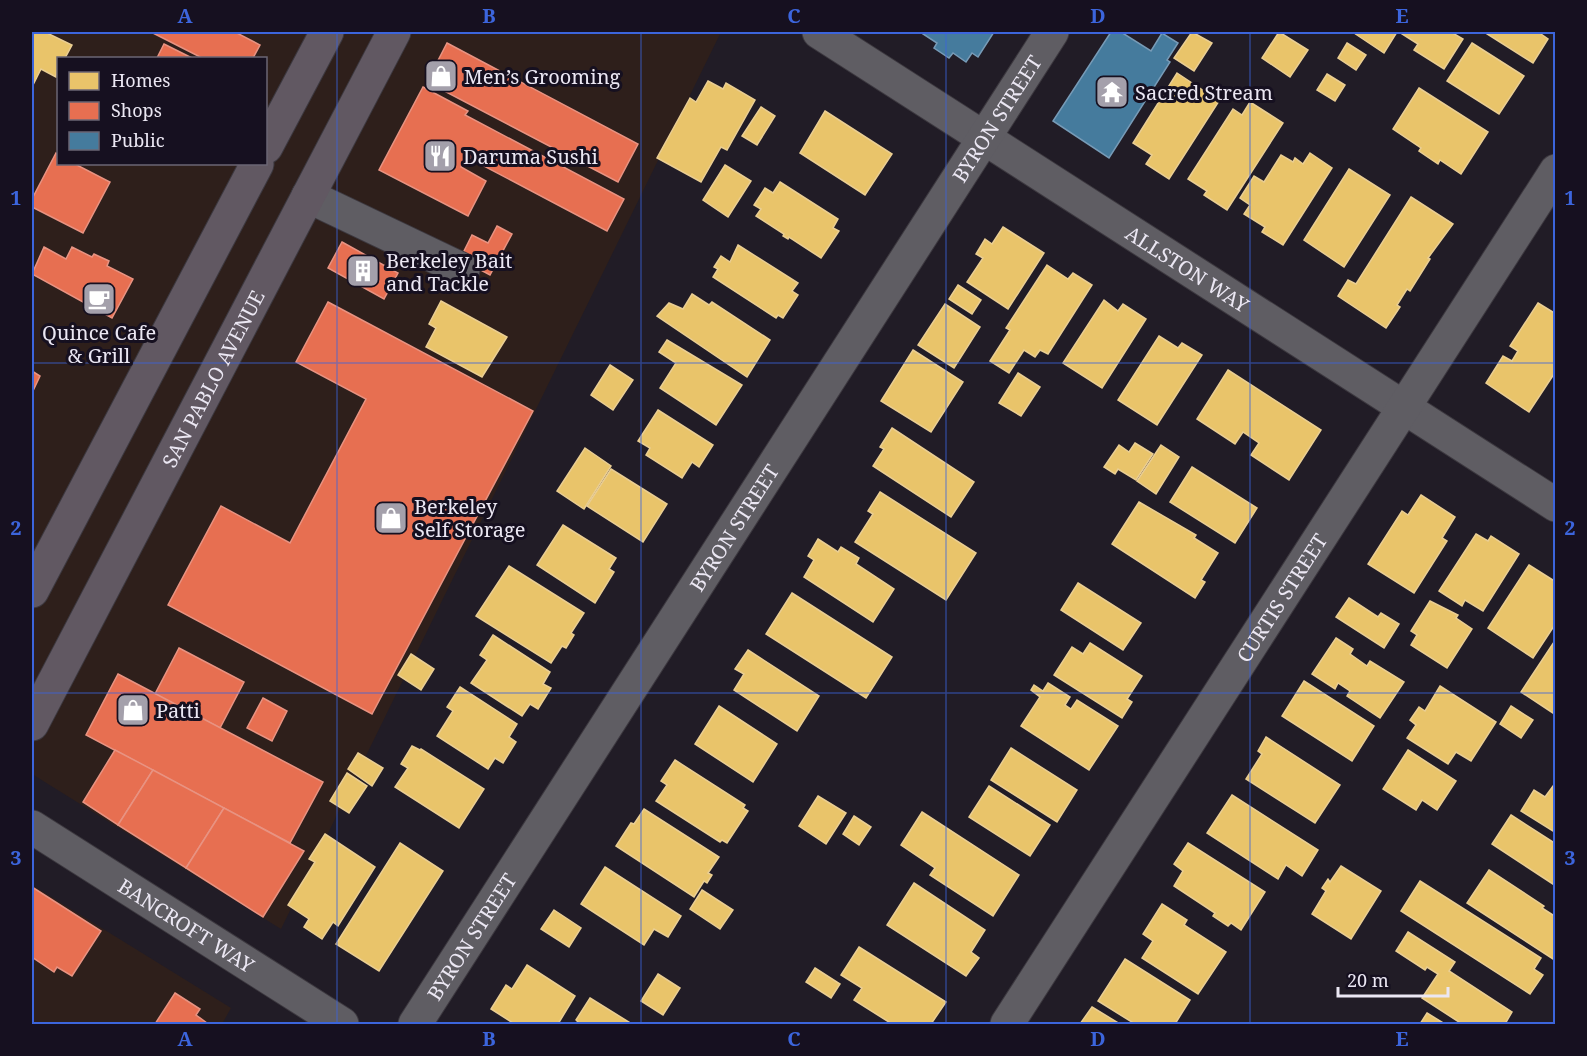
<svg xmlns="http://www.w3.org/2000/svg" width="1587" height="1056" font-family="'Noto Serif',serif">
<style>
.commercial{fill:#2e1f1b;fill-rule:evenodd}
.homes{fill:#e9c46a;stroke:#eace93;stroke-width:1.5}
.shops{fill:#e76f51;stroke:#e89382;stroke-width:1.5}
.public{fill:#457b9d;stroke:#779bb7;stroke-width:1.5}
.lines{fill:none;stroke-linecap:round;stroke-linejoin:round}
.minor-casing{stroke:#3c383f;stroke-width:35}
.major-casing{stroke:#3c383f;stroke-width:35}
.minor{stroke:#5f5d63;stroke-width:33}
.major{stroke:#615862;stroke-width:33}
.grid{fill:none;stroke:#3c65dc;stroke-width:1.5;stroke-opacity:0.55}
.labels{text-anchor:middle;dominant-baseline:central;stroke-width:6;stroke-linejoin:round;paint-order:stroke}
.poi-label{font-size:20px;fill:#ebe7f3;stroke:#161020;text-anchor:start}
.street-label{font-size:20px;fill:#ebe7f3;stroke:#161020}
.neatline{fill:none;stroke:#3c65dc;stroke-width:2}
.grid-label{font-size:20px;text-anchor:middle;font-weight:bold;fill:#3c65dc}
</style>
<rect width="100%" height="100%" fill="#211c26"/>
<g class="commercial">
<path d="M34 32H721L281 929 32 774V37ZM58 58H266V164H58Z"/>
<polygon points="32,885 231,1008 222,1024 32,1024"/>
</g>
<g class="homes">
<polygon points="32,32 45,32 72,45 65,58 58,58 56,77 41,69 32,87"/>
<polygon points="1192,32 1212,43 1194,71 1174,58"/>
<polygon points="1279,32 1308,50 1290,77 1262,58"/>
<polygon points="1355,32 1397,32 1384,53 1354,33"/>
<polygon points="1399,32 1451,32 1463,39 1444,69 1414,50 1418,44"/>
<polygon points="1484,32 1543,32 1541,34 1548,39 1533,63"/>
<polygon points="1347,43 1366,55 1356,70 1338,58"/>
<polygon points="1472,43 1524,76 1499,114 1447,81"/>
<polygon points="1177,73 1219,101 1169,179 1146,164 1152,155 1133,143"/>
<polygon points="1327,74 1345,85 1335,101 1317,90"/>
<polygon points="708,81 723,89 726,83 755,100 727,150 721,147 701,182 657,158 690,98 696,102"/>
<polygon points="1419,88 1488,132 1461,174 1440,160 1438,164 1419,151 1421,148 1393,129"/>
<polygon points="1250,102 1283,123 1227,210 1204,195 1207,191 1188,179 1233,109 1242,115"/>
<polygon points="761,107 775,116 757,145 742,136"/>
<polygon points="825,111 892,154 865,195 800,153"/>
<polygon points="1310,153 1332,168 1283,245 1262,232 1265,227 1244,214 1250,205 1240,198 1254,176 1264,182 1281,155 1293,162 1295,158 1303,164"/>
<polygon points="725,165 751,181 728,217 703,200"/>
<polygon points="1349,169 1390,195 1344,267 1304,240"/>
<polygon points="780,182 838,219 833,228 839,231 821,258 789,237 788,239 783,236 784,234 756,216 761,209 754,205 765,188 773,193"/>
<polygon points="1411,197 1453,224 1428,258 1430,259 1410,291 1407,289 1397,305 1400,307 1386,328 1338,296 1348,280 1356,284"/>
<polygon points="1003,227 1044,253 1008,309 967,282 983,258 976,254 985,239 992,244"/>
<polygon points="738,245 798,283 792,291 798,295 783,318 778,315 776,318 713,277 718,269 714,267 721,256 730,262"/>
<polygon points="1047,265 1068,279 1073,273 1092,285 1048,354 1040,350 1035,357 1024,350 1009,373 990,361 1010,330 1006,328"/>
<polygon points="958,285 981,300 972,314 949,299"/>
<polygon points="692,294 709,305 712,302 770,340 747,377 657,316 669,303 683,309"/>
<polygon points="1104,300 1118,311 1123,304 1146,319 1102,388 1063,363"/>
<polygon points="441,301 507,337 482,377 426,347 436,328 429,324"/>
<polygon points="1538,303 1556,314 1556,371 1529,412 1486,383 1503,356 1512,361 1518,351 1510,346"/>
<polygon points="945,304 980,327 954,368 918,345"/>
<polygon points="1159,336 1178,348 1182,343 1202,355 1157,425 1118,400"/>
<polygon points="667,340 742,385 716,425 660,388 676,363 659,352"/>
<polygon points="913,350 963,382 931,432 881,401"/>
<polygon points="610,365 633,380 613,410 591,395"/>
<polygon points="1228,370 1321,430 1289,480 1251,455 1259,443 1243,432 1235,444 1197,419"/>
<polygon points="1018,373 1040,387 1021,416 999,403"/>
<polygon points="658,410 713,445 699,467 692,462 682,478 646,455 650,448 638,441"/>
<polygon points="892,428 974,482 951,517 873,466 884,449 880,447"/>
<polygon points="1135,443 1153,454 1136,480 1118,469 1115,474 1104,467 1119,445 1129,452"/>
<polygon points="1161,445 1179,457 1156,494 1137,481"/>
<polygon points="585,448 611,466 584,509 557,491"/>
<polygon points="1192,467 1257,508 1235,543 1170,502"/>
<polygon points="611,469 667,504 643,542 587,506"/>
<polygon points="880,492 976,553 946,600 855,542 873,514 868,511"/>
<polygon points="1421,495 1455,517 1442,538 1447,541 1414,593 1368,564 1402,511 1408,515"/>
<polygon points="1139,502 1196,535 1194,538 1218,553 1201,580 1205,582 1195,598 1112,544"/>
<polygon points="563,525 616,558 609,569 614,572 595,603 537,565"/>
<polygon points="1476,534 1488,541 1491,536 1519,554 1483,611 1465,600 1462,606 1439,591"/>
<polygon points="818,539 838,552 841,547 859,558 856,564 894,589 873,622 804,577 814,560 808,556"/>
<polygon points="1529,565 1556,582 1556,623 1533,658 1488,628"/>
<polygon points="509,566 584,613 571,633 574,635 566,648 562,646 551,663 476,616"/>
<polygon points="1078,583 1141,623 1123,650 1061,610"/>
<polygon points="792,593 892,657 866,698 766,634"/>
<polygon points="1349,598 1378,617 1381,613 1399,624 1384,648 1336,617"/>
<polygon points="1430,601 1458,615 1456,618 1472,629 1447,668 1411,645 1417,635 1411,631"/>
<polygon points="493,635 550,672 543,684 551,688 538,709 530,704 522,716 471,683 487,660 480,655"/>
<polygon points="1336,638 1353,649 1350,654 1367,666 1370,661 1404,682 1380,718 1347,696 1350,691 1338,683 1335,689 1312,674"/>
<polygon points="1556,639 1556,715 1521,692"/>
<polygon points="1090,643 1142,676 1127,699 1132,702 1122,718 1054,675 1072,647 1083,654"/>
<polygon points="748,650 819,696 797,731 734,690 744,674 735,669"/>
<polygon points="411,654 434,669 421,690 398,675"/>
<polygon points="1304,681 1374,726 1352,761 1282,716"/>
<polygon points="1048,683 1070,697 1065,705 1071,709 1077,700 1118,726 1089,770 1021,726 1040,697 1031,690 1034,685 1043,691"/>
<polygon points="1440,686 1496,722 1471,761 1456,752 1448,764 1407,738 1416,725 1410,720 1419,707 1425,711"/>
<polygon points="460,687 517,724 509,737 516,742 503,763 495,758 488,769 437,736 453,711 447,707"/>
<polygon points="719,706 777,744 753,782 695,744"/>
<polygon points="1511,706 1533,720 1521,738 1500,724"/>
<polygon points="1266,737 1340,785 1315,823 1246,779 1262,754 1258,751"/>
<polygon points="412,746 420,750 421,749 484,789 459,828 395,787 408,768 401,764"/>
<polygon points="1011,748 1077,790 1057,822 991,780"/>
<polygon points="1408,750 1456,781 1437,810 1422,800 1416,810 1383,789"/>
<polygon points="358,753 383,768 372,786 348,769"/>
<polygon points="675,760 745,805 743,808 748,811 727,843 722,840 720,842 656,801 667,785 661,781"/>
<polygon points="347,773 367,786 349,813 330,801"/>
<polygon points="1556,782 1556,833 1521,811 1534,790 1545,797"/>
<polygon points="989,786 1050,825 1030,856 969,817"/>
<polygon points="1232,795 1318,850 1302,876 1286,865 1278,879 1207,833"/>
<polygon points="818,796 846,813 826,844 799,826"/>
<polygon points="644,809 719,857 708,873 712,875 707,883 704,881 694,897 616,846 631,823 634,824"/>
<polygon points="922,812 1019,875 993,916 930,875 935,868 901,845"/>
<polygon points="1511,815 1556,844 1556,886 1492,844"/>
<polygon points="854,816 871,827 859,845 843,834"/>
<polygon points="325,834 375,867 338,926 333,922 322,939 304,927 309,919 288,905 315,862 309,859"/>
<polygon points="400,843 443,871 379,971 336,944"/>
<polygon points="1188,843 1265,892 1241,930 1231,923 1228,926 1213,916 1215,913 1174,886 1183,871 1174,864"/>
<polygon points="1341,866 1381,891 1351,939 1312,914 1326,891 1322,888 1328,879 1330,882"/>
<polygon points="605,867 681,916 668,937 654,929 644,945 581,904"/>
<polygon points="1489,870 1544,906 1542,908 1556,917 1556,955 1553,959 1467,903"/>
<polygon points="1420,881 1541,958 1534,969 1543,975 1530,994 1401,911"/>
<polygon points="914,883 985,930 971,952 979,958 966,976 887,925"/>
<polygon points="702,890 733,910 720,929 690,909"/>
<polygon points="1162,904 1187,920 1184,925 1226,952 1198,994 1142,958 1153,941 1143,934"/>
<polygon points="554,910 581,928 569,947 541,929"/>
<polygon points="1408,932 1455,962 1449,971 1512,1012 1505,1024 1462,1024 1422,998 1438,974 1427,967 1425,970 1396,951"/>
<polygon points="859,947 946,1002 931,1024 892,1024 854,1000 862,988 841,975"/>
<polygon points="1125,959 1190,1000 1175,1024 1135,1024 1098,1001"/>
<polygon points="527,965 575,996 558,1024 511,1024 513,1023 491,1009 506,985 512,989"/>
<polygon points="815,968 840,984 831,998 806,982"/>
<polygon points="658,974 680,988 663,1015 641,1001"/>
<polygon points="590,998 632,1024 580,1024 576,1020"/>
<polygon points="1092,1007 1120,1024 1080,1024"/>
<polygon points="1427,1013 1445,1024 1420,1024"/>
</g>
<g class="shops">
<polygon points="151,32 235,32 260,45 253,58 202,58"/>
<polygon points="447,43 638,144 618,182 427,82"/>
<polygon points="164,44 192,58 157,58"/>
<polygon points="423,87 468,111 465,115 624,199 607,231 467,157 461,167 486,181 468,216 379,170"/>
<polygon points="56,153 58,155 58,164 75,164 110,182 83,233 32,207 32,199"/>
<polygon points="497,226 512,234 490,275 460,259 472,235 488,243"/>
<polygon points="342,242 398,273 384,299 328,268"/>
<polygon points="44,247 66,259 72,247 92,257 94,254 109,261 107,266 133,279 112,318 32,274"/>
<polygon points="328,302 533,411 372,714 168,605 221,506 290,543 366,399 296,362"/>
<polygon points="32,371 40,376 32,393"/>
<polygon points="179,648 244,682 220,728 155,694"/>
<polygon points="118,674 323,782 290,843 86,735"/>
<polygon points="263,698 287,711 272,741 247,728"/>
<polygon points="115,750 153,770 118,825 83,802"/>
<polygon points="153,770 224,808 186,868 118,825"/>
<polygon points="224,808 304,851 263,917 186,868"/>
<polygon points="32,887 101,931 72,976 57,967 54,972 32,957"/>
<polygon points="175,993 200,1009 196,1015 207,1023 206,1024 155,1024"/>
</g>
<g class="public">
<polygon points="920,32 994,32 978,57 972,53 966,62 953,53 949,58 934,48 937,43"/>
<polygon points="1111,32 1121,32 1151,51 1162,33 1178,43 1167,60 1170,62 1109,158 1053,121"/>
</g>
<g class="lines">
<g class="minor-casing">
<g id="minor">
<path id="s1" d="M819 32 1556 505"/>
<polyline points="308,196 463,270"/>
<path id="s2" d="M32 827 342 1024"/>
<path id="s3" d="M415 1024 1052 32"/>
<path id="s4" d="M1007 1024 1556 171"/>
</g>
</g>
<g class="major-casing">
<g id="major">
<polyline points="266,147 327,32"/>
<polyline points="32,591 257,164"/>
<path id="s5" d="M32 724 394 32"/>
</g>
</g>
<use href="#minor" class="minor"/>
<use href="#major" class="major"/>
</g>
<path class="grid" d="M337 32V1024M641 32V1024M946 32V1024M1250 32V1024M32 363H1556M32 693H1556"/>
<defs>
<g id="shop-square" transform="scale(1.725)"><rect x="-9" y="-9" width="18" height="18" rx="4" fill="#a4a0ab" stroke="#161020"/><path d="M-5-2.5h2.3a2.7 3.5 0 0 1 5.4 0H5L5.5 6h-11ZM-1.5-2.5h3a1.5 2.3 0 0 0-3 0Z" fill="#fff"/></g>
<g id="temple-square" transform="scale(1.725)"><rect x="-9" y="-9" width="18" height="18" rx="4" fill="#a4a0ab" stroke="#161020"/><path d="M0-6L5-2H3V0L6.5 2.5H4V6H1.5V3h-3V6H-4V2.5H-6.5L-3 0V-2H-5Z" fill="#fff"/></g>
<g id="restaurant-square" transform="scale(1.725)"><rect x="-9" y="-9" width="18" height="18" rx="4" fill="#a4a0ab" stroke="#161020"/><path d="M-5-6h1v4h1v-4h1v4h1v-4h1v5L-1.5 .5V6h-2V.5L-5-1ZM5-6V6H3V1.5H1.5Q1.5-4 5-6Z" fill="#fff"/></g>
<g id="building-square" transform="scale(1.725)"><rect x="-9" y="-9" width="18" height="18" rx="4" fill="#a4a0ab" stroke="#161020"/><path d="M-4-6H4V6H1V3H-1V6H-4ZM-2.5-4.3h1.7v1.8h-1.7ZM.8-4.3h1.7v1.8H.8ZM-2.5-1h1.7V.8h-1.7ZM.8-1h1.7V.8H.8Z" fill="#fff"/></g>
<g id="cafe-square" transform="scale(1.725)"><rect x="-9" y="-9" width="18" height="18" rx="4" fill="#a4a0ab" stroke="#161020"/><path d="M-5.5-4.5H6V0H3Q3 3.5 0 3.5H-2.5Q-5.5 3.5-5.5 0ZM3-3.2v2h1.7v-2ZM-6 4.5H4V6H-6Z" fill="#fff"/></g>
</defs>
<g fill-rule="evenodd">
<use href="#shop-square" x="441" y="76"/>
<use href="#temple-square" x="1112" y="92"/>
<use href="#restaurant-square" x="440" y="156"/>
<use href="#building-square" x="363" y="271"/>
<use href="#cafe-square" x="99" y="299"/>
<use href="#shop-square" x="391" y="518"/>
<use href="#shop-square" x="133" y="710"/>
</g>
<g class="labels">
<g class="poi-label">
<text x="464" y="76">Men’s Grooming</text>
<text x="1135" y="92">Sacred Stream</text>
<text x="463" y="156">Daruma Sushi</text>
<text x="386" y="260">Berkeley Bait<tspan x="386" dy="23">and Tackle</tspan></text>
<text x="99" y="332" text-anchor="middle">Quince Cafe<tspan x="99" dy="23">&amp; Grill</tspan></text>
<text x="414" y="506">Berkeley<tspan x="414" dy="23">Self Storage</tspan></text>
<text x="156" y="710">Patti</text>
</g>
<g class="street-label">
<text stroke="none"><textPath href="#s3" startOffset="1076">BYRON STREET</textPath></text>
<text stroke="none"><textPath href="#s1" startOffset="438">ALLSTON WAY</textPath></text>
<text stroke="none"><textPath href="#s5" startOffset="390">SAN PABLO AVENUE</textPath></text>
<text stroke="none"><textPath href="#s3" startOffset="590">BYRON STREET</textPath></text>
<text stroke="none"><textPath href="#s4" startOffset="507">CURTIS STREET</textPath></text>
<text stroke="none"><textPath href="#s2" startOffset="183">BANCROFT WAY</textPath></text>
<text stroke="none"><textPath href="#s3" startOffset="104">BYRON STREET</textPath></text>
</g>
</g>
<rect width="1587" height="1056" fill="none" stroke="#161020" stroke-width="66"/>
<rect x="57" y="57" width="210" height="108" fill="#161020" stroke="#6b6674" stroke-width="1.5"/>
<rect x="69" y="72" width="30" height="18" fill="#e9c46a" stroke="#6b6674" stroke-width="1.5"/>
<text x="111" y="87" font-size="18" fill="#ebe7f3">Homes</text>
<rect x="69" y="102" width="30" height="18" fill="#e76f51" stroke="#6b6674" stroke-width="1.5"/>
<text x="111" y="117" font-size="18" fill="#ebe7f3">Shops</text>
<rect x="69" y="132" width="30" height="18" fill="#457b9d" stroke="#6b6674" stroke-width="1.5"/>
<text x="111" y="147" font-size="18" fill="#ebe7f3">Public</text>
<path d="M1338 987v9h110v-9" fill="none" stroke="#ebe7f3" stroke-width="3"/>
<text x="1347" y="987" font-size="18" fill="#ebe7f3" stroke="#161020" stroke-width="4.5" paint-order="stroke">20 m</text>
<rect x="33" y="33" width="1521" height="990" class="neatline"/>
<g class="grid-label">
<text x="185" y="23">A</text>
<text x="489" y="23">B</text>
<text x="794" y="23">C</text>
<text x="1098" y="23">D</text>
<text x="1402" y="23">E</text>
<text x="16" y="205">1</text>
<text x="1570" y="205">1</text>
<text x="16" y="535">2</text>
<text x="1570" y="535">2</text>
<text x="16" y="865">3</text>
<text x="1570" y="865">3</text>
<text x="185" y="1046">A</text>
<text x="489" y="1046">B</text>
<text x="794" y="1046">C</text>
<text x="1098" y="1046">D</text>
<text x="1402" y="1046">E</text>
</g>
</svg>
